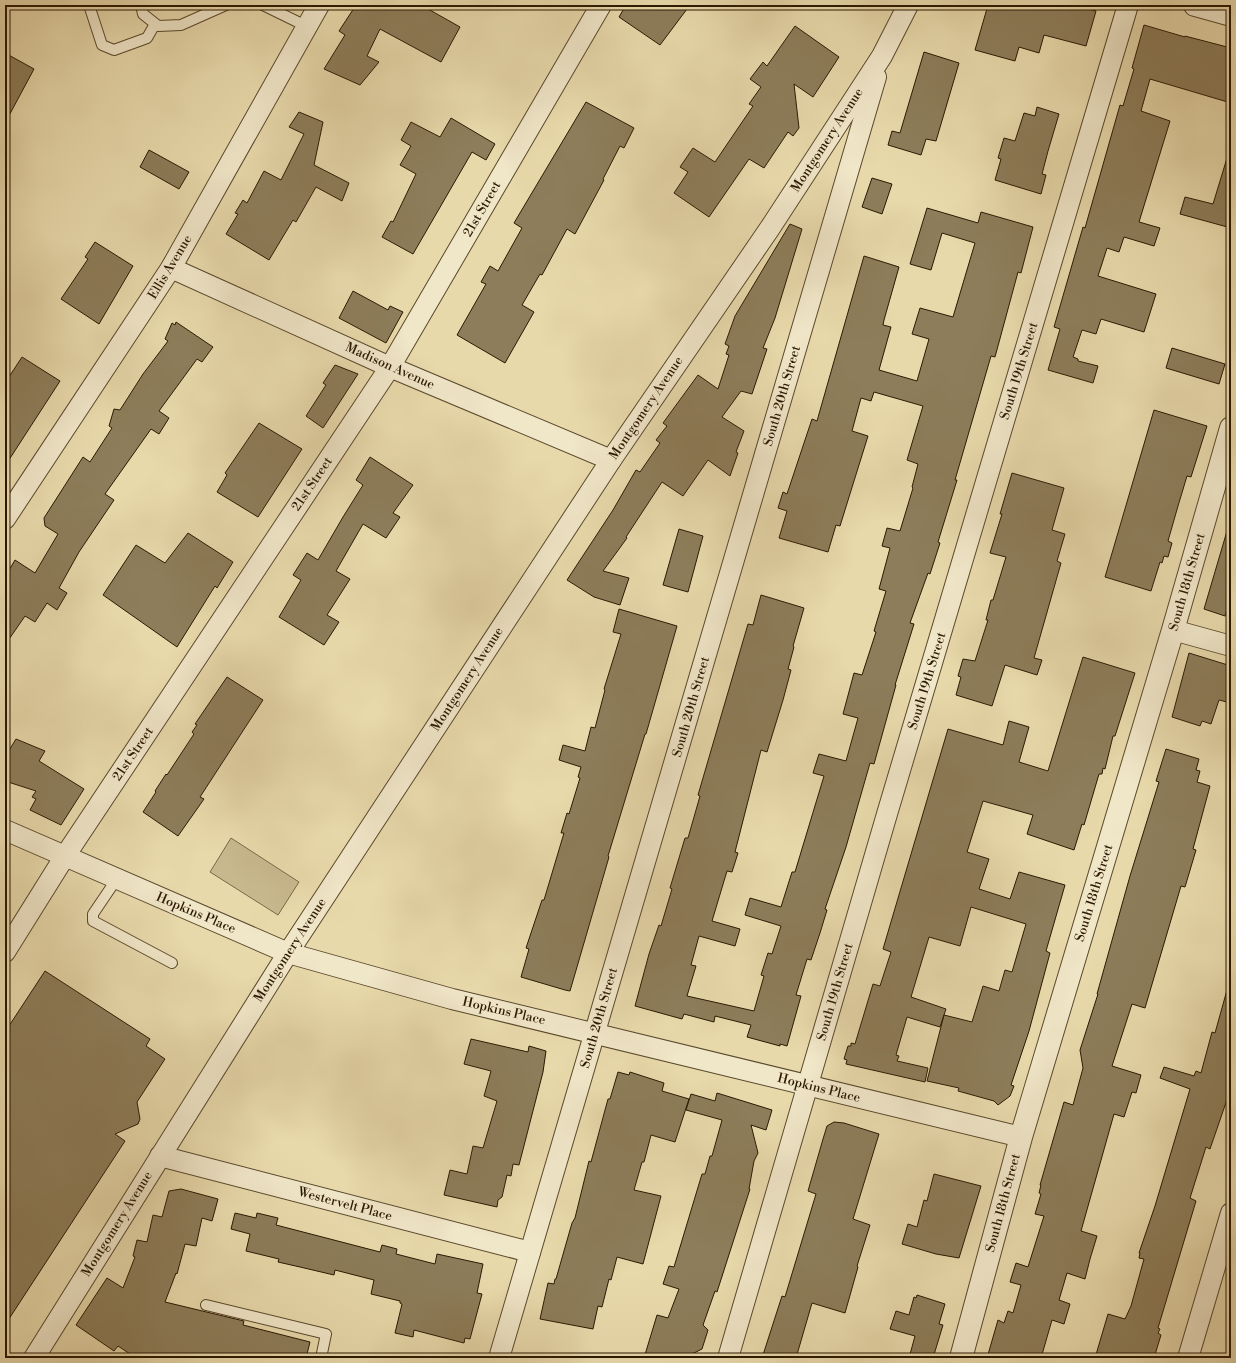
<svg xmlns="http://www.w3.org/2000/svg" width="1236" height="1363" font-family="'Libre Bodoni',serif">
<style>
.green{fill:#c8b88e;stroke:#7a6848}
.building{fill:#8d7d5a;stroke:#2b1902}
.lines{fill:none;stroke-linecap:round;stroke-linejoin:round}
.service-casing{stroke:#5a492c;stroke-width:12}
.minor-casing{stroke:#5a492c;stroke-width:22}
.tertiary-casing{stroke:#5a492c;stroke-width:24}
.service{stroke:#f0e6c8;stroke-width:10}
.minor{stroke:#f0e6c8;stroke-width:20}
.tertiary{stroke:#f0e6c8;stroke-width:22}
.labels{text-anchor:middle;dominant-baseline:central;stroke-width:3.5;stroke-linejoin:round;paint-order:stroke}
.street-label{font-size:13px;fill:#2b1902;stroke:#f0e6c8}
</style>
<rect width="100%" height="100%" fill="#e8d9ab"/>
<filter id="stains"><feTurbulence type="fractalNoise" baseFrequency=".005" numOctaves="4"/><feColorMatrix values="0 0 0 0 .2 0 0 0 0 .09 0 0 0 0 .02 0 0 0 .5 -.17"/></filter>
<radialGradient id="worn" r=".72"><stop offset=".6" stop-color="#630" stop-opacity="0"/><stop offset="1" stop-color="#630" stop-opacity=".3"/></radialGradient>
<polygon class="green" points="231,838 299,882 278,915 210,872"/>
<g class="building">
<polygon points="356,5 421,5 460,27 441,62 380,29 367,56 379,62 360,85 324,69 345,35 339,31"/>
<polygon points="626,5 690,5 660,45 619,17"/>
<polygon points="988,5 1075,5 1096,11 1086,46 1044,35 1039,53 1019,47 1015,61 975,50"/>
<polygon points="1144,25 1185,37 1185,36 1231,48 1231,103 1150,79 1141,111 1170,121 1139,222 1160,228 1154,246 1124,237 1119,252 1107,248 1098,276 1156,294 1144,332 1101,319 1096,334 1082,330 1073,357 1078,359 1078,361 1098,366 1093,383 1048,370 1060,329 1054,327 1083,227 1085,228 1120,105 1123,106 1134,69 1132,68"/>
<polygon points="795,26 839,57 813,97 794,84 799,128 793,136 788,132 764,168 749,159 709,217 674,193 688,172 680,167 693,148 715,162 753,106 749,104 761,87 750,79 763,62 767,66"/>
<polygon points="924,52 959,63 936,141 926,139 921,155 888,145 892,131 900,133"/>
<polygon points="5,53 34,69 5,123"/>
<polygon points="586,102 634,128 624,148 620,146 603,179 604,180 575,234 567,229 542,275 540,274 522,305 534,312 505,363 457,335 486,284 481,282 490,266 498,271 522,228 514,223"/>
<polygon points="1037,107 1059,114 1048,151 1042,174 1046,175 1041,194 995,180 1001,159 998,158 1004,138 1015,141 1024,113 1035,116"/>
<polygon points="299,112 323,122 314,165 349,183 342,201 316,187 296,222 293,220 269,260 226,234 238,214 235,213 243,200 247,203 264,171 281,180 304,134 289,127"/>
<polygon points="451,118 495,144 486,160 472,152 413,254 382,237 391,221 393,222 416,174 400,165 411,146 401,140 411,122 440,137"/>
<polygon points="149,150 189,172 179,189 140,167"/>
<polygon points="1227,158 1231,159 1231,228 1180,214 1185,197 1213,204"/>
<polygon points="872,178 892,184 882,214 862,207"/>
<polygon points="927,208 978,223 981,212 1033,227 1021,273 1018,272 995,357 991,356 955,480 957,480 938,542 940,543 930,574 928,573 910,623 914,624 895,685 896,685 874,764 870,763 846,847 825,909 827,910 820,933 811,960 807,959 796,995 801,996 787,1046 780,1044 780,1046 747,1037 751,1025 715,1016 714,1022 684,1014 682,1019 635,1006 649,954 659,925 661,926 672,889 670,888 685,838 688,838 700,796 698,795 748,624 753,625 761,595 804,608 793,646 794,647 788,669 791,670 783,700 767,752 761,750 735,852 738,853 732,872 727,871 712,921 740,929 735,946 699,936 691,965 696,966 687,996 754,1011 764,976 761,975 768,953 772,954 781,926 745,915 750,898 781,907 792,872 795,872 824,776 813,773 819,754 846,761 858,718 843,714 854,673 862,675 876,632 874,631 886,591 879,589 890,548 882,546 887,528 900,531 913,488 912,487 918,464 907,460 923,406 874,392 871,401 861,398 852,431 868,436 840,526 836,525 828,552 779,538 787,511 778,508 783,492 787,494 812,419 817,421 864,256 899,267 884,320 883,325 891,327 879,370 917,381 929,339 912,334 920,308 953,317 975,243 942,233 931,270 910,264"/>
<polygon points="790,224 802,229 775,318 763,348 767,349 752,394 741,391 722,417 744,431 736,452 738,453 730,476 708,460 683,496 662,482 626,537 627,538 603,571 629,578 620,605 594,597 567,580 613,510 636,470 640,472 660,443 656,440 667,426 663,423 698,375 718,389 729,355 726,354 729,346 725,344 735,316"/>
<polygon points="95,242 133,266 99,324 61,299 88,259 85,257"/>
<polygon points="353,291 388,310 390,306 403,312 386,343 339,318"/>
<polygon points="176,322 213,347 202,362 197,359 159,411 169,418 159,434 151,429 105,494 114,500 79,552 59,588 67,593 57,610 47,603 35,622 25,616 5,645 5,577 15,560 35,573 58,534 45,526 44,518 83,457 90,462 112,428 109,426 114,409 120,410 143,374 168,341 165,339 172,323 175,325"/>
<polygon points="1172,348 1225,364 1219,384 1166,368"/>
<polygon points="22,357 60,381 5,466 5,383"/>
<polygon points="335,365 358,374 323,428 306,416 326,385 323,383"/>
<polygon points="1154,410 1207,426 1191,477 1187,476 1178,506 1168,541 1172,543 1168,557 1164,556 1162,563 1160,562 1151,591 1105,577"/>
<polygon points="259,423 302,449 258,517 217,492 227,475 225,473"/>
<polygon points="370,457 413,485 393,513 400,517 386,538 363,524 336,571 350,579 327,615 339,622 324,645 279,617 301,580 293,575 307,553 318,560 343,517 363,485 356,480"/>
<polygon points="1012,473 1064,488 1052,530 1065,534 1057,561 1061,563 1034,658 1042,660 1037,675 1005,665 992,706 956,695 961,677 958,676 963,659 975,661 988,620 986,620 991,600 993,600 1006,557 990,553 1002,514 1000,514"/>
<polygon points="679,529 703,536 688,592 663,585"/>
<polygon points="1227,531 1231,532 1231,597 1225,616 1204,609"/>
<polygon points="188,533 233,562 217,588 215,586 177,647 103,595 136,545 165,563"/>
<polygon points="619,609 677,626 646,734 645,734 608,856 609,857 570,991 565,990 521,977 529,949 526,948 542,900 544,900 564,833 561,833 567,813 569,814 580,778 578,777 581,767 559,760 563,745 585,751 591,727 595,728 605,690 604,689 621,634 613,632"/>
<polygon points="1189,653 1231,666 1231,703 1219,700 1211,724 1202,721 1200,726 1172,717"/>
<polygon points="1083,657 1135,673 1115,736 1113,736 1105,769 1103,768 1102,774 1099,774 1084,825 1082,824 1074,850 1027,834 1033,815 983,801 967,852 989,859 979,889 1010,899 1019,872 1065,885 1046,951 1050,953 1029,1031 1011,1085 1014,1086 1010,1096 998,1105 994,1101 958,1091 959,1088 927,1081 944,1015 972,1022 983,986 999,991 1005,970 1012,972 1026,924 971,907 960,946 929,937 911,997 946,1009 940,1027 907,1017 896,1055 899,1056 897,1061 928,1068 925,1082 846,1064 847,1060 844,1059 848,1046 851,1046 851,1043 855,1044 873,984 880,986 891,952 883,949 948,729 1003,745 1009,721 1029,727 1019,762 1048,771"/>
<polygon points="227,677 263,700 200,797 204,799 178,836 143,812 156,792 155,791 166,774 167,775 194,734 192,732 197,725 195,724"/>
<polygon points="16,739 45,751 39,761 84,789 61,825 30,810 36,799 32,797 36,791 5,781 5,757"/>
<polygon points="1166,749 1199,759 1196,770 1200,771 1197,782 1210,786 1193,849 1196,850 1185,887 1181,886 1145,1008 1132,1004 1112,1066 1141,1075 1136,1093 1132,1092 1124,1117 1114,1114 1081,1231 1097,1236 1090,1259 1085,1279 1067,1273 1059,1300 1070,1304 1064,1324 1052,1320 1041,1358 987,1358 998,1320 1004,1323 1008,1311 1013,1313 1021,1285 1010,1282 1016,1263 1028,1267 1044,1216 1035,1214 1041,1194 1039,1193 1041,1185 1040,1185 1064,1102 1073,1105 1083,1068 1080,1050 1098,994 1097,994 1130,876 1159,782 1156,781"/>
<polygon points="45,971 150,1039 146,1046 165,1059 137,1102 140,1119 138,1124 115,1134 125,1141 5,1325 5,1032"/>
<polygon points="1227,990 1231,991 1231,1088 1210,1149 1206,1147 1190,1198 1196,1201 1158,1328 1160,1329 1158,1333 1161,1335 1154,1358 1095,1358 1108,1314 1125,1319 1131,1306 1144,1259 1139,1258 1140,1253 1139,1253 1155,1206 1190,1089 1160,1078 1164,1067 1194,1076 1196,1071 1201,1073 1212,1032 1215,1033"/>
<polygon points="471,1039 528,1052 529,1046 546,1051 543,1072 519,1165 513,1164 511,1176 507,1175 502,1197 498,1200 497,1207 444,1195 450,1170 467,1174 473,1146 483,1148 497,1101 484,1096 491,1071 464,1064"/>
<polygon points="618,1072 629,1075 630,1072 664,1083 662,1091 689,1099 675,1142 651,1135 644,1162 642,1162 634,1190 661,1196 643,1264 617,1257 611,1280 609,1279 602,1307 598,1306 593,1329 540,1319 548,1283 554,1284 555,1279 556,1279 572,1223 575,1218 589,1161 591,1162 608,1099 610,1099"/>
<polygon points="717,1093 772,1110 766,1130 751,1125 758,1153 754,1161 749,1189 750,1189 717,1292 715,1291 703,1325 708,1330 702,1349 684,1358 644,1358 657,1315 668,1318 679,1289 663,1284 669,1266 674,1267 702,1174 705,1174 710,1156 712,1156 722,1120 686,1110 691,1094 715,1101"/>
<polygon points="834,1122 844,1123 879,1134 853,1219 870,1225 857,1266 858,1267 845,1313 812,1303 796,1358 762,1358 782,1296 785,1297 816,1194 808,1191 823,1139 827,1126"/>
<polygon points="934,1174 981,1186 959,1258 936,1254 902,1244 908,1224 917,1227 924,1200 927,1201"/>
<polygon points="181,1189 218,1199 212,1221 202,1218 196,1246 185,1244 177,1274 176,1273 165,1302 244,1321 243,1325 310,1342 306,1358 136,1358 118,1346 114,1351 76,1325 107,1278 123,1288 135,1257 133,1256 137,1240 147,1242 153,1215 162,1217 169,1191"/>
<polygon points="235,1213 256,1218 257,1213 278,1218 276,1225 380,1252 382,1245 397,1249 396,1254 435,1264 437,1254 483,1264 477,1293 482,1294 470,1339 465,1338 464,1343 414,1330 413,1337 395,1333 402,1304 400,1303 400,1301 371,1294 374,1280 335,1270 334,1275 300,1267 278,1262 279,1259 246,1251 250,1234 231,1229"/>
<polygon points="917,1295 945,1304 939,1324 943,1325 933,1358 909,1358 915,1336 890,1329 896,1311 909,1315 914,1297 916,1298"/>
</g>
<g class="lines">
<g class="service-casing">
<g id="service">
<polyline points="89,5 102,45 114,50 147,38 155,24"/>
<polyline points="141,5 143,14 158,26 181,25 226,5"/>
<polyline points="263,5 306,26"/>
<polyline points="116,880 93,914 93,921 172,963"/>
<polyline points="206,1305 326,1334 321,1358"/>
</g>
</g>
<g class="minor-casing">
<g id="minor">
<polyline points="171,268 390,367 611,460"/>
<polyline points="5,519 171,268 319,5"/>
<polyline points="1173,630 1231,646"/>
<polyline points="5,830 288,953 452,999 1021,1137"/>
<polyline points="5,952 65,856 390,367 601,5"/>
<polyline points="160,1156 530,1252"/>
<polyline points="34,1358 288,953 611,460 770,228 882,56 908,5"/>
<polyline points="499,1358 876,77"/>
<polyline points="728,1358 887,814 1128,5"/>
<polyline points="1188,1358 1231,1213"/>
</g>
</g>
<g class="tertiary-casing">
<g id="tertiary">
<polyline points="1195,5 1231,15"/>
<polyline points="961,1358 1021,1137 1173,630 1231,428"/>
</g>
</g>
<use href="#service" class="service"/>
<use href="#minor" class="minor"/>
<use href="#tertiary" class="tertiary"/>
</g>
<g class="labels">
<g class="street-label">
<text transform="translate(827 140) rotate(-57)">Montgomery Avenue</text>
<text transform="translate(482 209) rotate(-60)">21st Street</text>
<text transform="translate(170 267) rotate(-59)">Ellis Avenue</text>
<text transform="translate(390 366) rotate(24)">Madison Avenue</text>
<text transform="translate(1019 371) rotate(-73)">South 19th Street</text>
<text transform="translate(782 396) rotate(-74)">South 20th Street</text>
<text transform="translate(646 408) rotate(-56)">Montgomery Avenue</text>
<text transform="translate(312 484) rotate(-56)">21st Street</text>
<text transform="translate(1187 582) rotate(-74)">South 18th Street</text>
<text transform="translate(467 679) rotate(-57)">Montgomery Avenue</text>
<text transform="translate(927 681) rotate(-73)">South 19th Street</text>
<text transform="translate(691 707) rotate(-74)">South 20th Street</text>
<text transform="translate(133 754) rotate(-56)">21st Street</text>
<text transform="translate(1094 893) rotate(-73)">South 18th Street</text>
<text transform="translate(196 913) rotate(23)">Hopkins Place</text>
<text transform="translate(290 950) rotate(-57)">Montgomery Avenue</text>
<text transform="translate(835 992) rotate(-74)">South 19th Street</text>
<text transform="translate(504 1011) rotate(13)">Hopkins Place</text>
<text transform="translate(599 1018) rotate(-74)">South 20th Street</text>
<text transform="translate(819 1088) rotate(14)">Hopkins Place</text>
<text transform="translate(1003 1203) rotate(-75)">South 18th Street</text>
<text transform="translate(345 1204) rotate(15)">Westervelt Place</text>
<text transform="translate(117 1224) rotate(-58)">Montgomery Avenue</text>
</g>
</g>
<rect width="1236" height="1363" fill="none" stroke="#e8d9ab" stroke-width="20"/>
<rect x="6" y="6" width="1224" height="1351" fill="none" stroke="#2b1902" stroke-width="2"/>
<rect x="10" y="10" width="1216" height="1343" fill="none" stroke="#2b1902"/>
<rect width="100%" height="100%" filter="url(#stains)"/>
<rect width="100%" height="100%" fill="url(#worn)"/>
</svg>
